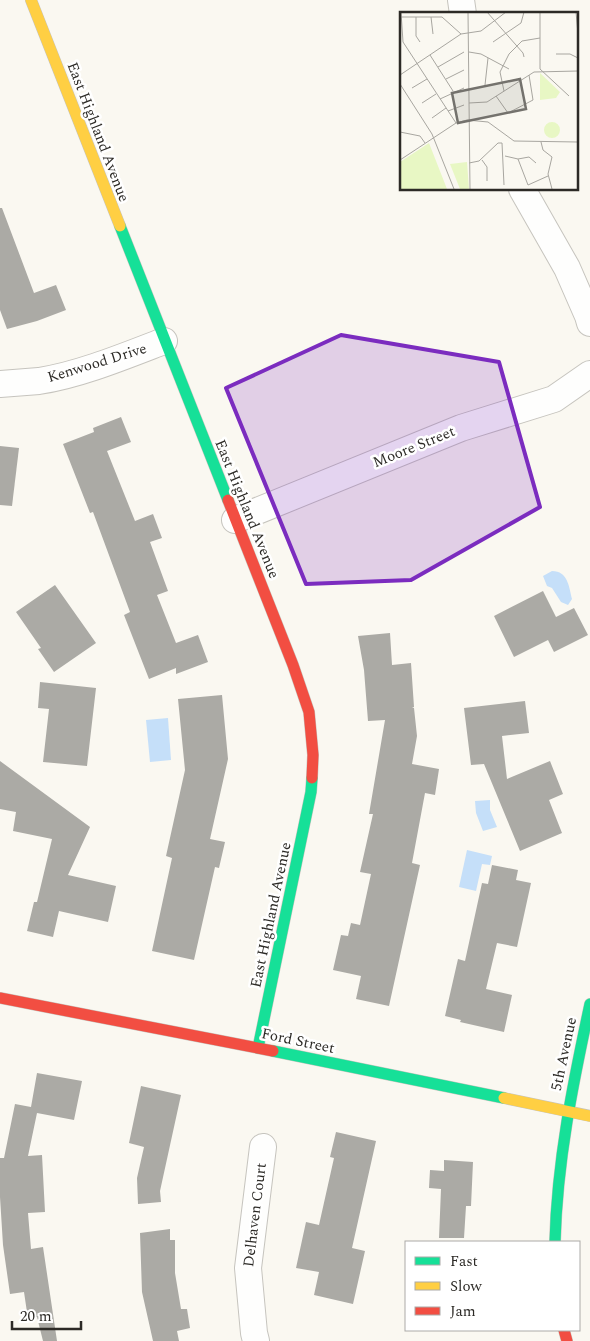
<svg xmlns="http://www.w3.org/2000/svg" width="590" height="1341" font-family="Spectral,serif">
<style>
.water{fill:#c5dff9}
.building{fill:#abaaa5}
.lines{fill:none;stroke-linecap:round;stroke-linejoin:round}
.street-casing{stroke:#c6c4be;stroke-width:28}
.fast-casing{stroke:#c6c4be;stroke-width:12}
.slow-casing{stroke:#c6c4be;stroke-width:12}
.jam-casing{stroke:#c6c4be;stroke-width:12}
.street{stroke:#fefefd;stroke-width:26}
.fast{stroke:#16e098;stroke-width:11}
.slow{stroke:#ffcf43;stroke-width:11}
.jam{stroke:#f24e42;stroke-width:11}
.marked{fill:#7b2cbf;fill-opacity:0.2;stroke:#7b2cbf;stroke-width:4;stroke-linejoin:round}
.labels{text-anchor:middle;dominant-baseline:central;stroke-width:5;stroke-linejoin:round;paint-order:stroke}
.street-label{font-size:15px;fill:#2c2a26;stroke:#fff}
.inset-road{fill:none;stroke:#a8a6a0;stroke-width:1}
.view{fill:#74726d;fill-opacity:0.15;stroke:#74726d;stroke-width:2.5}
.inset-edge{fill:none;stroke:#2c2a26;stroke-width:2.5}
</style>
<rect width="100%" height="100%" fill="#faf8f1"/>
<g class="water">
<path d="M552 571C568 571 569 587 572 599L568 605 561 602 552 588 547 586 543 576Z"/>
<polygon points="168,718 171,760 150,762 146,720"/>
<polygon points="490,800 490,810 497,827 483,831 476,813 475,801"/>
<polygon points="467,850 492,856 490,865 482,864 476,891 459,887"/>
</g>
<g class="building">
<polygon points="0,208 2,208 34,293 56,285 66,310 37,321 7,329 0,310"/>
<polygon points="121,417 131,442 107,451 135,521 153,514 162,538 150,542 168,591 157,595 176,643 198,635 208,662 176,674 176,668 149,679 124,615 130,612 93,512 90,513 63,444 94,432 93,428"/>
<polygon points="0,446 19,448 12,506 0,505"/>
<polygon points="55,585 96,643 54,672 38,649 41,648 16,612"/>
<polygon points="543,591 556,617 574,608 588,635 554,652 548,640 514,657 494,616"/>
<polygon points="390,633 392,665 411,663 414,707 412,708 414,708 417,736 412,764 439,769 435,795 425,793 412,863 420,865 389,1006 356,999 361,976 333,970 341,935 348,936 351,923 360,925 371,874 360,872 373,814 369,814 385,720 368,721 364,670 358,636"/>
<polygon points="40,682 96,688 87,766 43,762 49,709 38,708"/>
<polygon points="222,695 228,759 210,839 225,842 219,868 215,867 194,960 152,951 172,858 166,856 185,770 178,699"/>
<polygon points="525,701 529,733 502,736 507,779 550,761 563,794 549,800 562,833 520,851 484,764 471,765 464,708"/>
<polygon points="0,761 90,827 68,875 116,886 108,922 59,911 53,937 27,931 34,902 37,902 52,839 13,831 16,812 0,809"/>
<polygon points="492,865 518,870 516,880 531,883 517,947 497,943 486,989 512,995 504,1032 460,1022 461,1020 445,1016 458,959 465,961 482,883 488,884"/>
<polygon points="37,1073 82,1081 74,1120 37,1113 28,1156 42,1155 45,1212 28,1213 31,1249 43,1247 57,1341 43,1341 37,1317 28,1319 24,1292 10,1294 3,1245 0,1197 0,1158 4,1158 15,1104 31,1107"/>
<polygon points="141,1086 181,1095 160,1191 161,1202 138,1204 137,1178 144,1147 129,1143"/>
<polygon points="336,1132 376,1141 352,1248 365,1251 353,1304 314,1295 319,1272 296,1268 306,1222 319,1225 334,1158 330,1157"/>
<polygon points="444,1160 473,1162 471,1206 466,1206 464,1238 439,1238 441,1189 429,1188 430,1170 444,1171"/>
<polygon points="170,1229 170,1240 175,1240 175,1273 181,1309 187,1309 190,1328 177,1331 179,1341 153,1341 142,1292 140,1233"/>
</g>
<g class="lines">
<g class="street-casing">
<g id="street">
<polyline points="461,0 463,14"/>
<polyline points="522,189 567,268 588,316 590,323"/>
<path d="M0 384C13 383 26 382 39 381 79 375 125 356 164 341"/>
<polyline points="235,520 461,428 554,399 590,374"/>
<polyline points="256,1341 254,1333 248,1268 263,1147"/>
</g>
</g>
<g class="fast-casing">
<g id="fast">
<polyline points="120,226 228,500"/>
<polyline points="258,1048 311,792 312,778"/>
<polyline points="273,1051 504,1098"/>
<path d="M555 1242C557 1161 573 1083 590 1004"/>
</g>
</g>
<g class="slow-casing">
<g id="slow">
<polyline points="31,0 120,226"/>
<polyline points="504,1098 590,1116"/>
</g>
</g>
<g class="jam-casing">
<g id="jam">
<polyline points="228,500 293,665 309,712 313,755 312,778"/>
<polyline points="0,998 273,1051"/>
<polyline points="564,1330 567,1341"/>
</g>
</g>
<use href="#street" class="street"/>
<use href="#fast" class="fast"/>
<use href="#slow" class="slow"/>
<use href="#jam" class="jam"/>
</g>
<path class="marked" d="M341 335 499 362 540 507 411 580 306 584 226 388Z"/>
<g class="labels">
<g class="street-label">
<text transform="translate(98 132) rotate(69)">East Highland Avenue</text>
<text transform="translate(97 363) rotate(-17)">Kenwood Drive</text>
<text transform="translate(414 447) rotate(-22)">Moore Street</text>
<text transform="translate(247 509) rotate(68)">East Highland Avenue</text>
<text transform="translate(271 915) rotate(-78)">East Highland Avenue</text>
<text transform="translate(298 1041) rotate(12)">Ford Street</text>
<text transform="translate(564 1054) rotate(-78)">5th Avenue</text>
<text transform="translate(255 1215) rotate(-83)">Delhaven Court</text>
</g>
</g>
<g transform="translate(400 12)">
<rect width="178" height="178" fill="#faf8f1"/>
<path d="M140 61 160 80 156 86 140 88ZM144 118a8 8 0 1 1 16 0a8 8 0 1 1-16 0ZM29 131 47 177H0V150ZM67 150 69 177H60L50 152Z" fill="#e8f7c4"/>
<path class="inset-road" d="M1 0 3 30 56 111M68 0 70 177M87 0 123 41 124 45M140 0V57L169 84M176 0 178 22M0 5H42L61 22M16 5V24L20 30M31 5 33 22M93 30 121 11 124 0M69 40 81 42 109 57M156 42H170L178 46M30 43 53 79M38 55 64 40M0 63 61 22 81 19 106 0M46 67 64 58M0 72 32 122 54 177M85 73 88 46M12 76 27 67M104 79 100 60 109 42 122 29 140 26M96 84 108 101 133 88 129 63M40 87 64 76M22 91 36 82M69 91 87 90 134 60 178 59M48 99 64 93M32 106 46 96M0 120 20 124 25 131M141 130 143 138 152 145 148 162 152 177M105 144 118 147 128 173 148 164M118 147 129 145 136 151M0 148 56 111 67 108 88 110 114 129 178 130M82 148 87 155V169M69 151 79 149 98 131H102L104 173"/>
<path class="view" d="M120 67 126 97 58 111 52 81Z"/>
<rect width="178" height="178" class="inset-edge"/>
</g>
<rect x="405" y="1241" width="175" height="90" fill="#ffffff" stroke="#abaaa8"/>
<rect x="415" y="1257" width="25" height="8" fill="#16e098" stroke="#abaaa8"/>
<text x="450" y="1266" font-size="15" fill="#2c2a26">Fast</text>
<rect x="415" y="1282" width="25" height="8" fill="#ffcf43" stroke="#abaaa8"/>
<text x="450" y="1291" font-size="15" fill="#2c2a26">Slow</text>
<rect x="415" y="1307" width="25" height="8" fill="#f24e42" stroke="#abaaa8"/>
<text x="450" y="1316" font-size="15" fill="#2c2a26">Jam</text>
<path d="M12 1321v8h69v-8" fill="none" stroke="#2c2a26" stroke-width="2.5"/>
<text x="20" y="1321" font-size="15" fill="#2c2a26" stroke="#ffffff" stroke-width="4" paint-order="stroke">20 m</text>
</svg>
